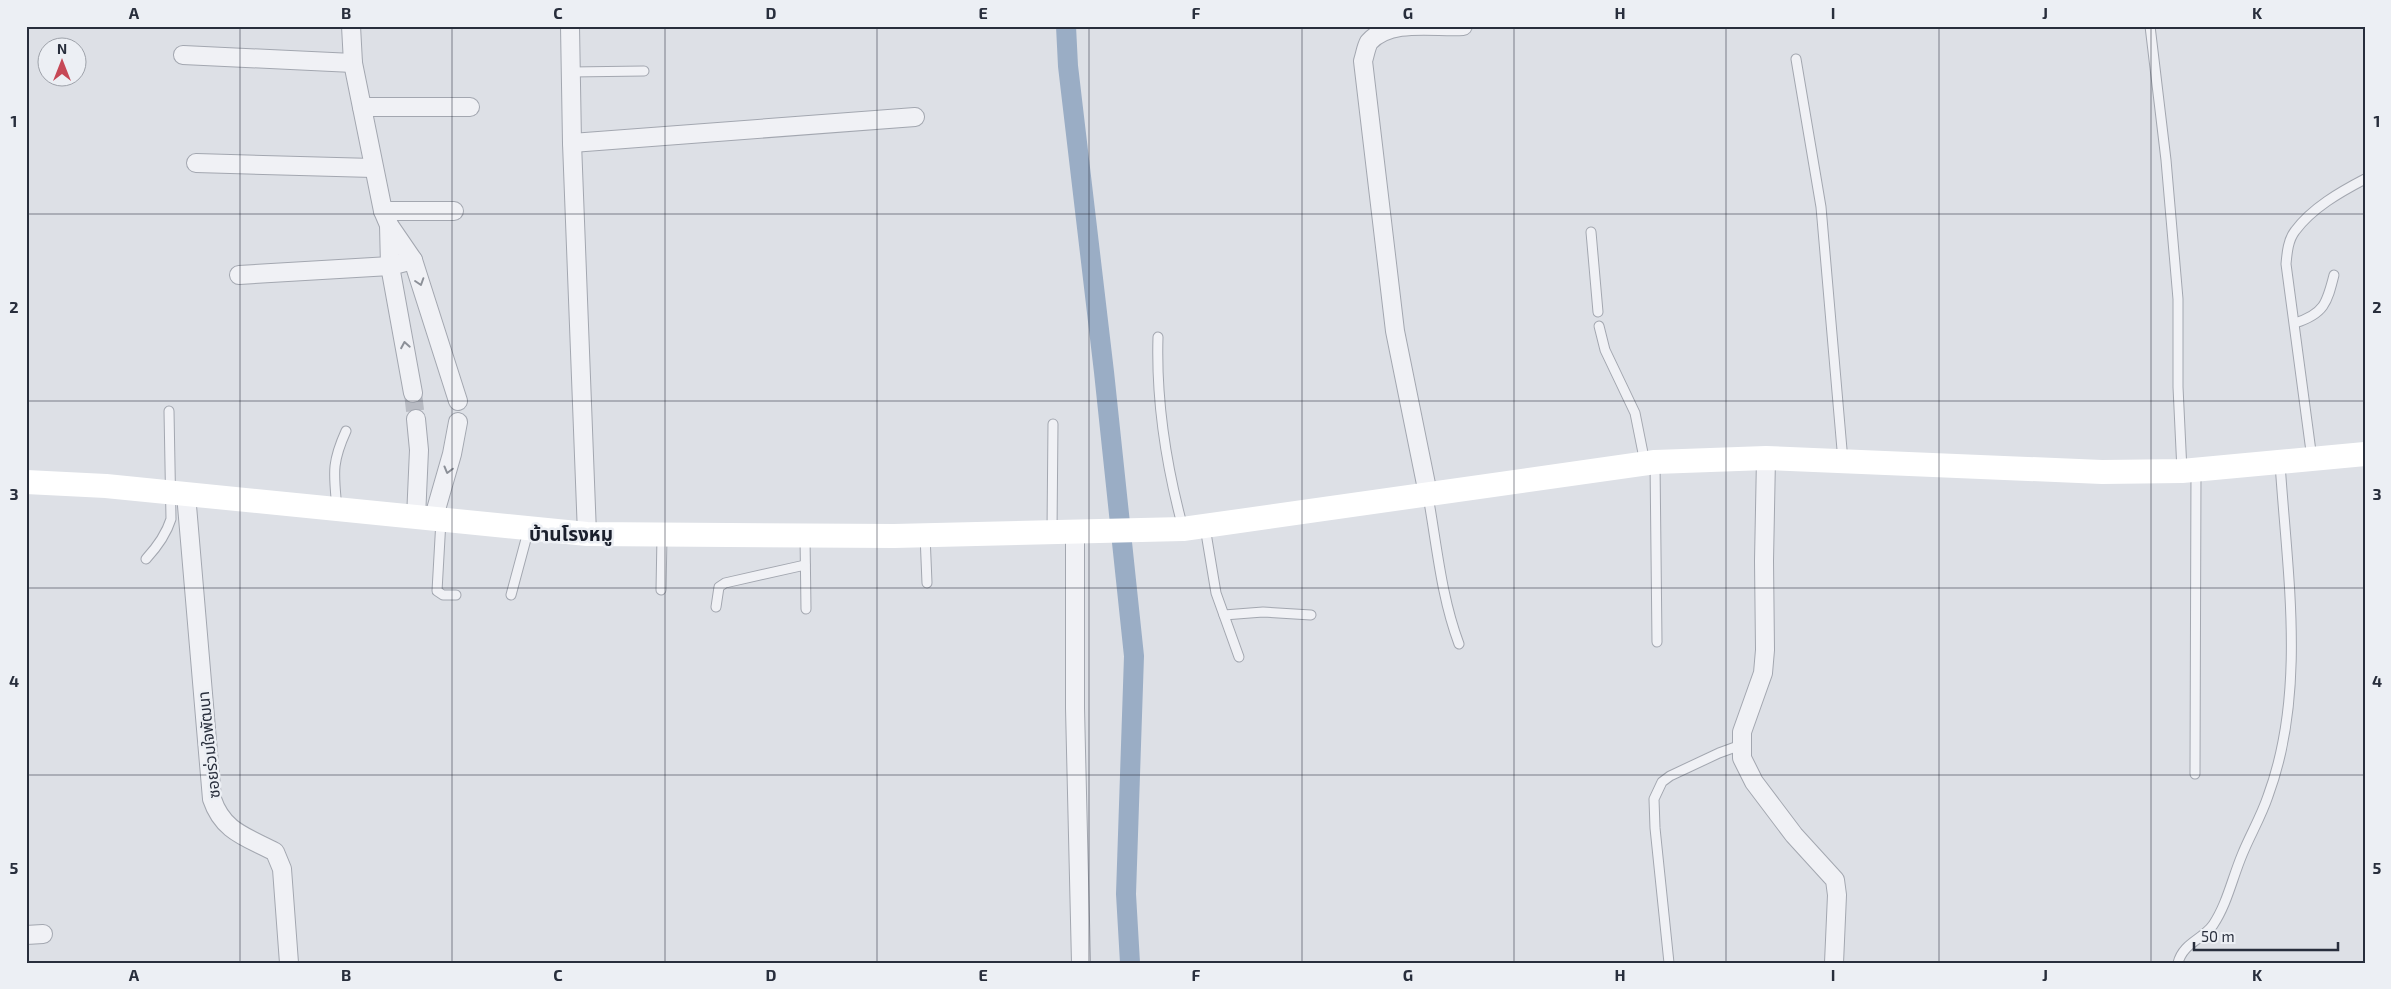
<svg xmlns="http://www.w3.org/2000/svg" width="2391" height="989" font-family="'Exo 2','Noto Sans Thai',sans-serif">
<style>
.lines{fill:none;stroke-linecap:round;stroke-linejoin:round}
.canal{stroke:#9aadc5;stroke-width:20}
.street-tunnel{stroke:#b9bcc4;stroke-width:18;stroke-dasharray:18 9;stroke-linecap:butt}
.lane-casing{stroke:#a3a7b0;stroke-width:11}
.street-casing{stroke:#a3a7b0;stroke-width:20}
.lane{stroke:#f0f1f5;stroke-width:9}
.street{stroke:#f0f1f5;stroke-width:18}
.secondary{stroke:#fff;stroke-width:24}
.oneway{stroke:#8c9098}
.grid{fill:none;stroke:#282e3c;stroke-width:1;stroke-opacity:0.55}
.labels{text-anchor:middle;dominant-baseline:central;stroke-width:5;stroke-linejoin:round;paint-order:stroke}
.street-label{font-size:16px;fill:#282e3c;stroke:#eceff4}
.quarter-label{font-size:19px;font-weight:bold;fill:#1a1f2c;stroke:#eceff4}
.neatline{fill:none;stroke:#282e3c;stroke-width:2}
.grid-label{font-size:16px;text-anchor:middle;font-weight:bold;fill:#282e3c}
</style>
<rect width="100%" height="100%" fill="#dde0e6"/>
<g class="lines">
<polyline class="canal" points="1066,26 1068,66 1104,372 1134,656 1126,894 1130,963"/>
<polyline class="street-tunnel" points="413,393 416,419"/>
<g class="lane-casing">
<g id="lane">
<polyline points="2150,26 2166,160 2178,299 2178,387 2182,471"/>
<polyline points="1796,59 1821,207 1843,461"/>
<polyline points="571,72 644,71"/>
<polyline points="1591,232 1598,312"/>
<path d="M2295 323C2324 314 2327 303 2334 275"/>
<polyline points="1599,326 1605,350 1635,413 1645,463"/>
<path d="M1158 337C1156 402 1166 465 1183 528"/>
<path d="M2312 459 2286 264C2287 253 2288 240 2295 231 2312 208 2340 192 2365 179"/>
<polyline points="1655,462 1657,642"/>
<path d="M1428 496C1437 546 1441 596 1459 644"/>
<path d="M337 509C334 474 331 464 346 431"/>
<polyline points="441,520 437,591 443,595 456,595"/>
<polyline points="1205,527 1216,593 1239,657"/>
<polyline points="1052,531 1053,424"/>
<polyline points="925,535 927,583"/>
<polyline points="805,537 806,609"/>
<path d="M146 559C157 547 166 535 171 519L169 411"/>
<polyline points="661,590 662,536"/>
<polyline points="511,595 529,528"/>
<polyline points="716,607 719,587 725,583 805,565"/>
<polyline points="1224,615 1263,612 1311,615"/>
<polyline points="2195,774 2196,470"/>
<polyline points="1669,963 1655,828 1654,799 1662,782 1670,776 1719,753 1741,745"/>
<path d="M2178 963C2183 943 2202 940 2213 925 2227 904 2232 879 2242 855 2250 835 2261 817 2268 796 2307 691 2287 572 2280 463"/>
</g>
</g>
<g class="street-casing">
<g id="street">
<polyline points="351,26 353,63 383,211 389,225 413,260 458,401"/>
<polyline points="570,26 572,143 587,534"/>
<polyline points="183,55 353,63"/>
<polyline points="362,107 470,107"/>
<polyline points="572,143 915,117"/>
<polyline points="196,163 373,168"/>
<polyline points="383,211 454,211"/>
<polyline points="389,225 390,266 413,393"/>
<polyline points="239,275 390,266 413,260"/>
<polyline points="416,419 419,450 416,518"/>
<polyline points="1766,458 1764,561 1765,650 1763,673 1742,732 1742,758 1754,782 1794,835 1835,880 1837,895 1834,963"/>
<path d="M186 494 212 799C223 832 247 837 275 852L282 869 289 963"/>
<path d="M1428 494 1395 331 1363 61C1365 55 1366 47 1369 42 1391 18 1435 28 1463 26"/>
<polyline points="433,520 452,454 458,422"/>
<polyline points="1075,531 1075,708 1081,963"/>
<polyline points="26,935 43,934"/>
</g>
</g>
<use href="#lane" class="lane"/>
<use href="#street" class="street"/>
<polyline class="secondary" points="26,482 106,486 587,534 894,536 1183,529 1655,462 1766,458 2102,472 2182,471 2365,454"/>
</g>
<defs><path id="oneway-chevron" d="M-2-3.5L2.5 0L-2 3.5" fill="none" stroke-width="1.6" stroke-linecap="round" stroke-linejoin="round" transform="scale(1.25)"/></defs>
<g class="oneway">
<use href="#oneway-chevron" transform="translate(420 282) rotate(72)"/>
<use href="#oneway-chevron" transform="translate(405 345) rotate(-100)"/>
<use href="#oneway-chevron" transform="translate(448 470) rotate(105)"/>
</g>
<path class="grid" d="M240 26V963M452 26V963M665 26V963M877 26V963M1089 26V963M1302 26V963M1514 26V963M1726 26V963M1939 26V963M2151 26V963M26 214H2365M26 401H2365M26 588H2365M26 775H2365"/>
<g class="labels">
<g class="street-label">
<text transform="translate(208 745) rotate(-96)">ซอยร่วมใจพัฒนา</text>
</g>
<g class="quarter-label">
<text x="571" y="533">บ้านโรงหมู</text>
</g>
</g>
<rect width="2391" height="989" fill="none" stroke="#eceff4" stroke-width="55"/>
<g transform="translate(62 62)"><circle r="24" fill="#eceff4" stroke="#9ea2aa"/>
<path d="M0-4L9 19L0 12L-9 19Z" fill="#c64856"/>
<text y="-8" font-size="14" font-weight="bold" text-anchor="middle" fill="#282e3c">N</text>
</g>
<path d="M2194 942v8h144v-8" fill="none" stroke="#282e3c" stroke-width="2.5"/>
<text x="2201" y="942" font-size="15" fill="#282e3c" stroke="#eceff4" stroke-width="4" paint-order="stroke">50 m</text>
<rect x="28" y="28" width="2336" height="934" class="neatline"/>
<g class="grid-label">
<text x="134" y="19">A</text>
<text x="346" y="19">B</text>
<text x="558" y="19">C</text>
<text x="771" y="19">D</text>
<text x="983" y="19">E</text>
<text x="1196" y="19">F</text>
<text x="1408" y="19">G</text>
<text x="1620" y="19">H</text>
<text x="1833" y="19">I</text>
<text x="2045" y="19">J</text>
<text x="2257" y="19">K</text>
<text x="14" y="127">1</text>
<text x="2377" y="127">1</text>
<text x="14" y="313">2</text>
<text x="2377" y="313">2</text>
<text x="14" y="500">3</text>
<text x="2377" y="500">3</text>
<text x="14" y="687">4</text>
<text x="2377" y="687">4</text>
<text x="14" y="874">5</text>
<text x="2377" y="874">5</text>
<text x="134" y="981">A</text>
<text x="346" y="981">B</text>
<text x="558" y="981">C</text>
<text x="771" y="981">D</text>
<text x="983" y="981">E</text>
<text x="1196" y="981">F</text>
<text x="1408" y="981">G</text>
<text x="1620" y="981">H</text>
<text x="1833" y="981">I</text>
<text x="2045" y="981">J</text>
<text x="2257" y="981">K</text>
</g>
</svg>
